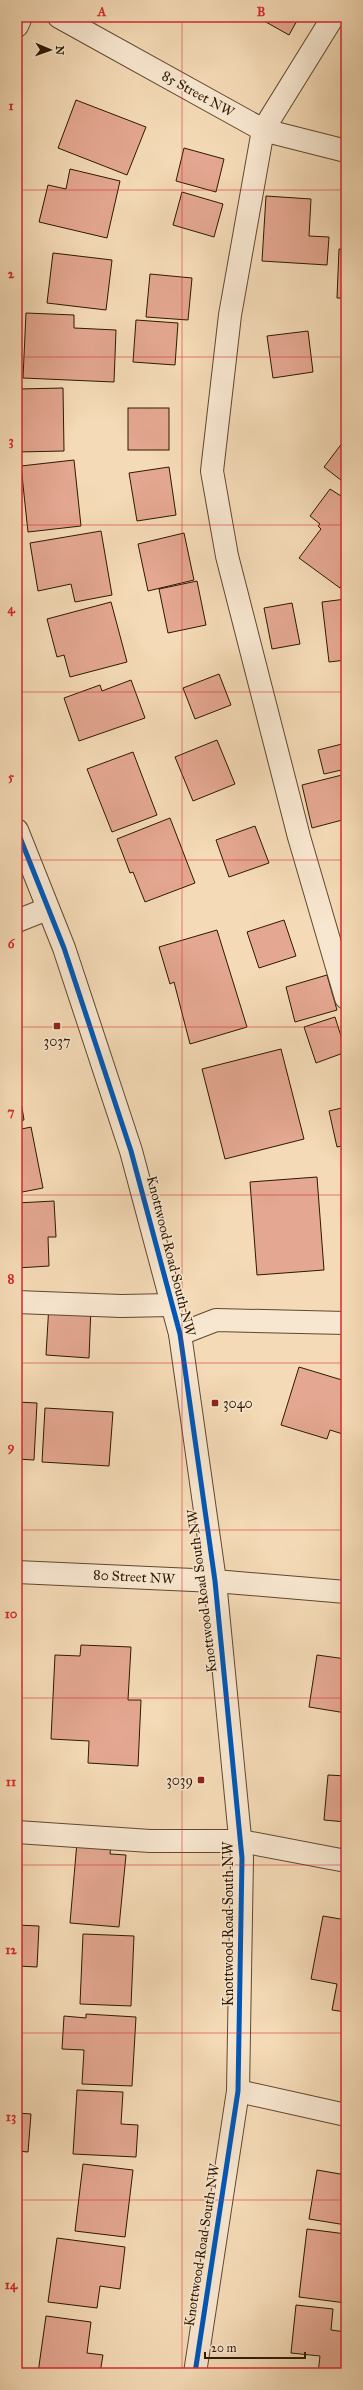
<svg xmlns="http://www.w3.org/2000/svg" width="363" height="2390" font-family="'IM FELL Great Primer',serif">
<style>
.building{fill:#e4a791;stroke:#2e1800}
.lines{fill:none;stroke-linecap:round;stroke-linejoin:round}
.minor-casing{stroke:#60482e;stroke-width:24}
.minor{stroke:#f8e7d0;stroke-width:22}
.cycleway-casing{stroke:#f8e7d0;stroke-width:8}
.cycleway{stroke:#0057b8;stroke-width:5}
.grid{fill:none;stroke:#d62828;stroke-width:1;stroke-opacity:0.55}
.poi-dot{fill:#8f2418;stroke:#f8e7d0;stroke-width:1.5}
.labels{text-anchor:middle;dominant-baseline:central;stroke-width:3;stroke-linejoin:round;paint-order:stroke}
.street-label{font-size:14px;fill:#2e1800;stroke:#f8e7d0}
.poi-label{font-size:14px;fill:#2e1800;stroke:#f8e7d0}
.neatline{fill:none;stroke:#d62828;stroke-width:1.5}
.grid-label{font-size:13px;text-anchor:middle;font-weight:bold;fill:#d62828}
</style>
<rect width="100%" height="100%" fill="#f4dab6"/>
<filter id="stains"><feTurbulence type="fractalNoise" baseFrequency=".005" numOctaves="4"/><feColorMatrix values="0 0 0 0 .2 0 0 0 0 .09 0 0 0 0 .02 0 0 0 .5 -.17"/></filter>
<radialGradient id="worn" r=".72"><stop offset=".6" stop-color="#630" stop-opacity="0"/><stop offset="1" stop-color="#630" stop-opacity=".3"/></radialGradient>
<g class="building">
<polygon points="257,17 299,17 289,35"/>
<polygon points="76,100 146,127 127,175 58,148"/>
<polygon points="184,148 224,159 216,192 176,181"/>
<polygon points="70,169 120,181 107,238 39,222 48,185 66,189"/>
<polygon points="182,192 223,204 214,237 173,225"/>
<polygon points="266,196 311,199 309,236 329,237 327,265 262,261"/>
<polygon points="339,249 346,249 346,298 337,298"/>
<polygon points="53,253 112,260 106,310 47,303"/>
<polygon points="150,274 192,278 188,320 146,317"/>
<polygon points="26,313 74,315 74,328 116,330 114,382 23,378"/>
<polygon points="136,320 178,323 175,365 133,362"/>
<polygon points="308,331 313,372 273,378 267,336"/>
<polygon points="63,388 64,451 17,452 17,422 20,422 19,389"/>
<rect x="128" y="408" width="41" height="42"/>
<polygon points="346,438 346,484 324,467"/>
<polygon points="74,460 81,526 28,532 21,466"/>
<polygon points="169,467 176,515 137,521 129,473"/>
<polygon points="330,489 341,496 342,494 346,497 346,579 340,588 299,558 321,529 318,526 320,524 310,516"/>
<polygon points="101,531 112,595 75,602 71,584 38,591 30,543"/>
<polygon points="184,533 194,580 148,591 138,544"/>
<polygon points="197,581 206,625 168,633 159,589"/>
<polygon points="346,599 346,660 329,662 322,602"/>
<polygon points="111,602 127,662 70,677 64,655 57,657 47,619"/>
<polygon points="292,603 300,644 272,649 264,608"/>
<polygon points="219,674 231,705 195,719 183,688"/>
<polygon points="131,680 145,718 79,741 64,698 100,685 102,691"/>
<polygon points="217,740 235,784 193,801 175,757"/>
<polygon points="346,743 346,769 324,774 318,750"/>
<polygon points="133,752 157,815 112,832 87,769"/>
<polygon points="346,774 346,819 312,828 302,785"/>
<polygon points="170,818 195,883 145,902 133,872 130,873 117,839"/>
<polygon points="255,826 269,863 229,877 216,840"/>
<polygon points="284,920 296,956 259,968 247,932"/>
<polygon points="217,930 247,1027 190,1044 174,982 170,984 159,947"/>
<polygon points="327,975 337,1010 295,1022 286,987"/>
<polygon points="335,1017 346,1052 316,1063 304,1027"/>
<polygon points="281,1049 304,1139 225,1159 202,1069"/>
<polygon points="17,1077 24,1120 17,1121"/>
<polygon points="346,1107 346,1145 337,1147 329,1111"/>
<polygon points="31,1127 43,1188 17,1193 17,1130"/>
<polygon points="317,1177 324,1270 257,1275 250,1182"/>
<polygon points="54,1201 56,1237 48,1237 49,1266 17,1268 17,1203"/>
<polygon points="49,1304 91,1306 89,1358 46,1355"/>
<polygon points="346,1366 346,1435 330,1430 327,1439 281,1425 299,1367 342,1380"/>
<polygon points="17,1402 37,1403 34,1460 17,1459"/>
<polygon points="45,1408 113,1412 109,1466 42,1462"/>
<polygon points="81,1645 131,1647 128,1700 141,1700 138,1766 88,1763 89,1741 51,1739 55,1655 80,1656"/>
<polygon points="317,1655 346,1659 346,1713 309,1707"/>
<polygon points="328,1775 346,1776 346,1822 324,1820"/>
<polygon points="77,1842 111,1845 110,1854 126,1855 119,1927 70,1923"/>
<polygon points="323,1916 346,1920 346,2012 332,2010 337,1984 311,1979"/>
<polygon points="17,1925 39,1926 37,1967 17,1966"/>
<polygon points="83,1934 134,1936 131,2006 80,2004"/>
<polygon points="86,2014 136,2017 132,2086 82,2084 84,2050 62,2049 64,2016 86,2018"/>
<polygon points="77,2090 123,2092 121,2124 138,2125 136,2157 73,2154"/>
<polygon points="17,2113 31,2114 28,2152 17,2151"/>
<polygon points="83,2164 133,2170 125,2237 75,2231"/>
<polygon points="317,2170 346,2175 346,2225 309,2219"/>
<polygon points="307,2229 346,2234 346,2303 299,2297"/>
<polygon points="57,2238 125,2247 120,2289 100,2286 97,2308 48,2302"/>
<polygon points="296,2305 333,2309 331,2330 346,2332 346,2373 318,2373 320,2356 291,2353"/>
<polygon points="46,2316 91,2322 87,2353 103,2355 100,2373 38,2373"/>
</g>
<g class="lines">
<g class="minor-casing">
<g id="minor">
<polyline points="59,17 263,130 346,151"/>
<polyline points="333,17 263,130 230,315 212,471 227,556 299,837 346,998"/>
<polyline points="17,26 21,17"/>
<polyline points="17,830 64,948 131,1151 180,1334 215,1581 242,1858 238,2091 195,2373"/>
<polyline points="17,921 47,909"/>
<polyline points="17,1302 121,1306 172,1305"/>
<polyline points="180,1334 216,1320 346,1323"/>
<polyline points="17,1572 215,1581 346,1592"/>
<polyline points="17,1832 150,1841 241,1841 346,1861"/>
<polyline points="238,2091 346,2115"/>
</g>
</g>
<use href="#minor" class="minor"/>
<g class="cycleway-casing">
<polyline id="cycleway" points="17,830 64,948 131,1151 180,1334 215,1581 242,1858 238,2091 195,2373"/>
</g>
<use href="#cycleway" class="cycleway"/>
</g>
<path class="grid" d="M182 17V2373M17 190H346M17 357H346M17 525H346M17 692H346M17 860H346M17 1027H346M17 1195H346M17 1363H346M17 1530H346M17 1698H346M17 1865H346M17 2033H346M17 2200H346"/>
<g class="poi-dot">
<rect x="53" y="1022" width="8" height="8" rx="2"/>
<rect x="211" y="1399" width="8" height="8" rx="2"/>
<rect x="197" y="1776" width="8" height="8" rx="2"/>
</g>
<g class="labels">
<g class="street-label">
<text transform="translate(198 94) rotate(29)">85 Street NW</text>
<text transform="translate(171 1256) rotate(76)">Knottwood Road South NW</text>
<text transform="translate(134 1577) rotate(3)">80 Street NW</text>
<text transform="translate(202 1591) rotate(-97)">Knottwood Road South NW</text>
<text transform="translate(228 1924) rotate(-90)">Knottwood Road South NW</text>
<text transform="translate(202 2245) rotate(-81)">Knottwood Road South NW</text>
</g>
<g class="poi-label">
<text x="57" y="1041">3037</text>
<text x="223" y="1403" text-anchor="start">3040</text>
<text x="193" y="1780" text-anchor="end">3039</text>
</g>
</g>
<rect width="363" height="2390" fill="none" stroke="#f4dab6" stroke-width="44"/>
<g transform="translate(50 50) rotate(92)" stroke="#f8e7d0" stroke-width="3" paint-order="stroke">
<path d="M0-3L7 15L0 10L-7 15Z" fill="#2e1800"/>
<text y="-6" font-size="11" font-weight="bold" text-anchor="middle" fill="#2e1800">N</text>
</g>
<path d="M205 2352v6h100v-6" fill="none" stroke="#2e1800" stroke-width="2"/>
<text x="211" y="2352" font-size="12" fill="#2e1800" stroke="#f8e7d0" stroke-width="3" paint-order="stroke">20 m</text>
<rect x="22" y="22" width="319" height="2346" class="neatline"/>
<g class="grid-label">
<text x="102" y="16">A</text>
<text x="261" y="16">B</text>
<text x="11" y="110">1</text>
<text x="11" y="278">2</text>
<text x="11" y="445">3</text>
<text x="11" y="613">4</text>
<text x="11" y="781">5</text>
<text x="11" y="948">6</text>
<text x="11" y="1116">7</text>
<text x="11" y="1283">8</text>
<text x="11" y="1451">9</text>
<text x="11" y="1618">10</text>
<text x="11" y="1786">11</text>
<text x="11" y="1954">12</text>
<text x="11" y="2121">13</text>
<text x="11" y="2289">14</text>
</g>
<rect width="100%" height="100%" filter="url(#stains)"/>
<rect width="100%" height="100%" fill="url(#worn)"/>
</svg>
